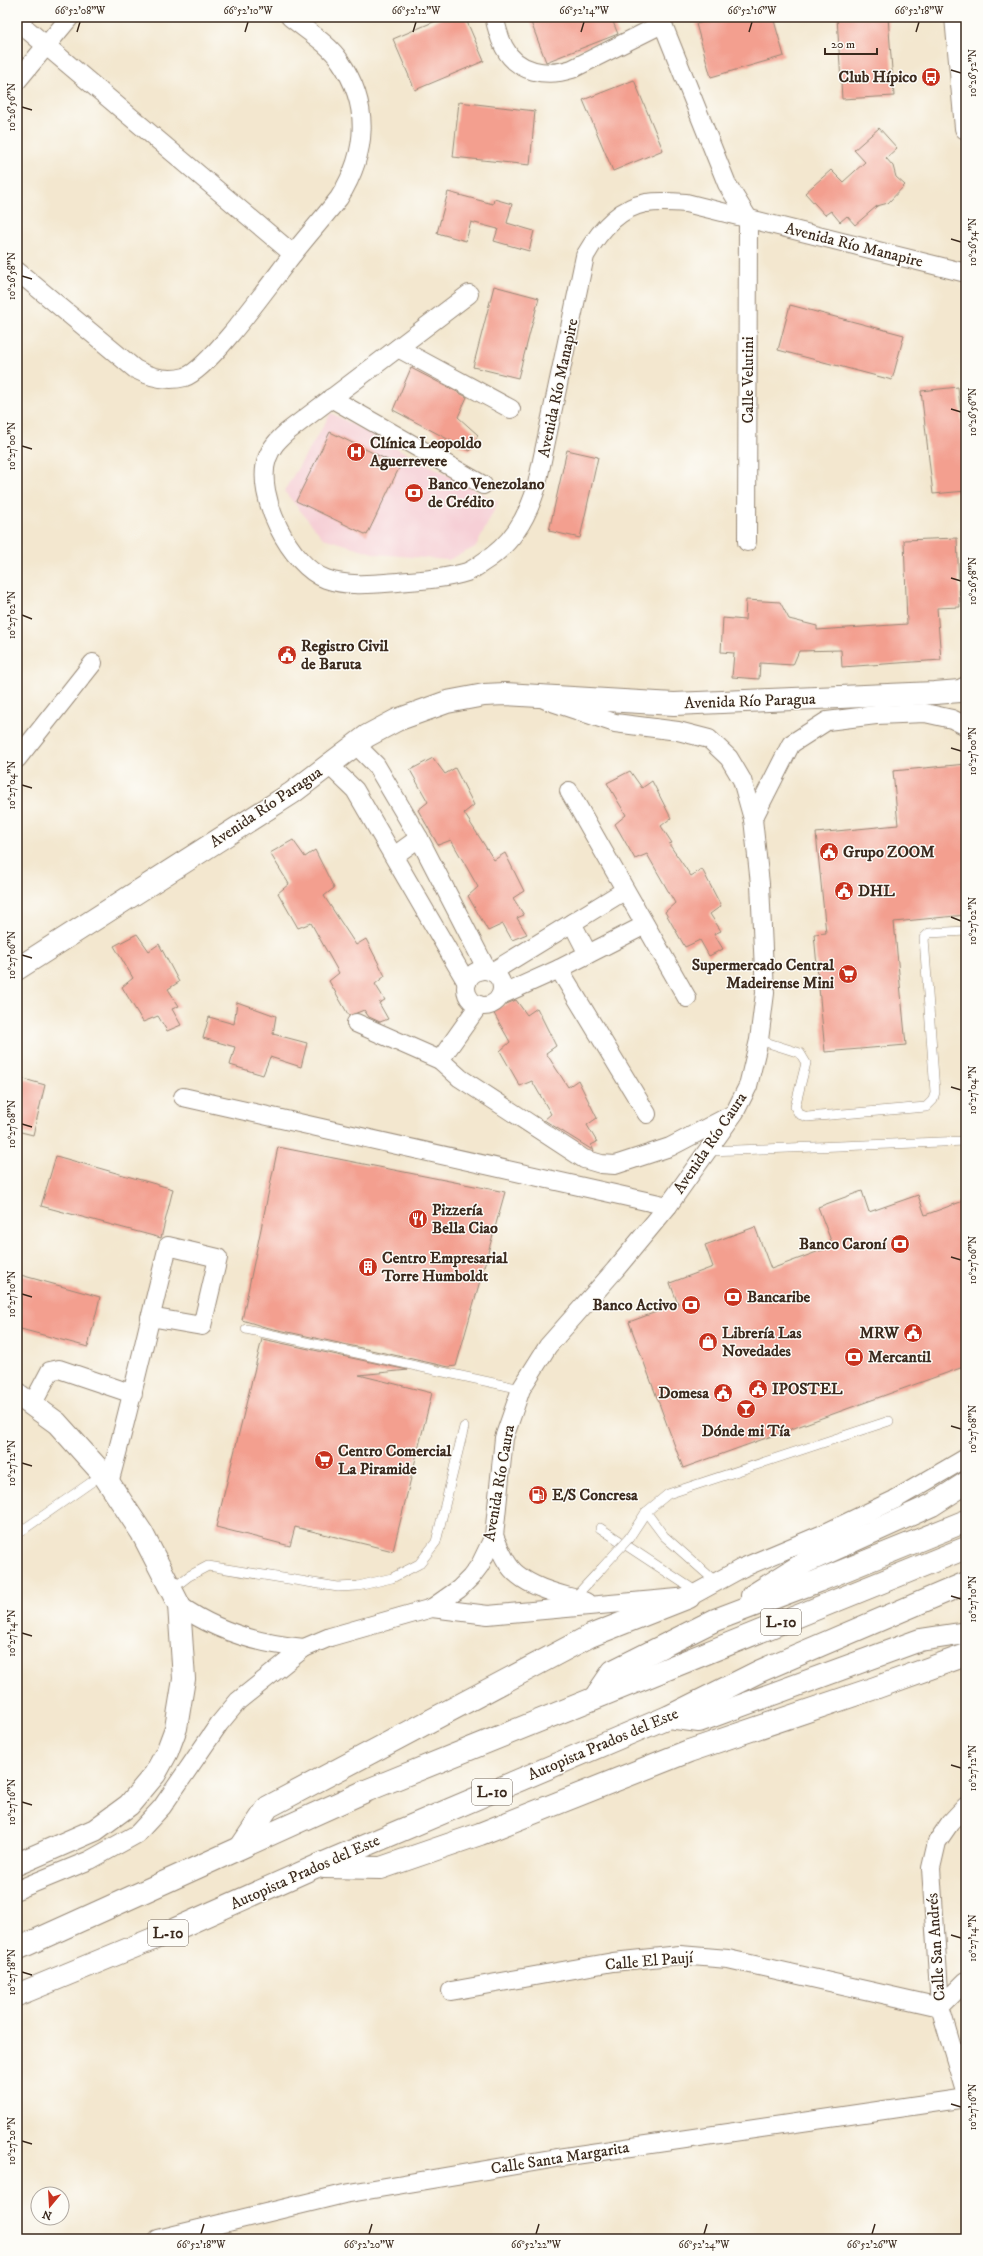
<svg xmlns="http://www.w3.org/2000/svg" width="983" height="2256" font-family="'IM FELL DW Pica',serif">
<style>
.built{fill:#f6cfd6}
.building{fill:#f39f8f}
.lines{fill:none;stroke-linecap:round;stroke-linejoin:round}
.service-casing{stroke:#978876;stroke-width:10}
.minor-casing{stroke:#978876;stroke-width:20}
.secondary-casing{stroke:#978876;stroke-width:24}
.motorway-casing{stroke:#978876;stroke-width:24}
.service{stroke:#fff;stroke-width:9}
.minor{stroke:#fff;stroke-width:18}
.secondary{stroke:#fff;stroke-width:22}
.motorway{stroke:#fff;stroke-width:22}
.service-bridge-casing{stroke:#978876;stroke-width:10;stroke-linecap:butt}
.service-bridge{stroke:#fff;stroke-width:9}
.ticks{fill:none;stroke:#3b2a1e;stroke-width:1.5}
.labels{text-anchor:middle;dominant-baseline:central;stroke-width:3;stroke-linejoin:round;paint-order:stroke}
.shield{fill:#fdfcf7;stroke:#75695f;stroke-width:1}
.shield-label{font-size:15px;font-weight:bold;fill:#3b2a1e}
.poi-label{font-size:16px;font-weight:bold;fill:#3b2a1e;stroke:#fdfcf7;text-anchor:start}
.street-label{font-size:16px;fill:#3b2a1e;stroke:#fdfcf7}
.neatline{fill:none;stroke:#3b2a1e;stroke-width:1.5}
.ticks-label{font-size:10px;text-anchor:middle;fill:#3b2a1e}
</style>
<rect width="100%" height="100%" fill="#fdfcf7"/>
<filter id="ink" filterUnits="userSpaceOnUse"><feTurbulence type="fractalNoise" baseFrequency=".025" numOctaves="2"/><feDisplacementMap in="SourceGraphic" scale="8" xChannelSelector="R" yChannelSelector="G"/><feConvolveMatrix kernelMatrix="1 2 1 2 8 2 1 2 1" color-interpolation-filters="sRGB"/></filter>
<filter id="wash" filterUnits="userSpaceOnUse"><feTurbulence type="fractalNoise" baseFrequency=".012" numOctaves="4" result="noise"/><feDisplacementMap in="SourceGraphic" scale="16" xChannelSelector="R" yChannelSelector="G"/><feGaussianBlur stdDeviation="0.9" result="paint"/><feColorMatrix in="noise" values="0 0 0 0 0 0 0 0 0 0 0 0 0 0 0 0 0 1.4 0 .05"/><feComposite in="paint" operator="in"/></filter>
<g filter="url(#wash)">
<rect width="100%" height="100%" fill="#f3e7cf"/>
<polygon class="built" points="331,413 498,502 476,547 448,560 377,554 323,538 284,491"/>
<g id="blocks">
<g class="building">
<polygon points="445,17 465,17 484,61 415,90 393,39"/>
<polygon points="529,17 611,17 618,34 546,62"/>
<polygon points="721,17 773,17 784,56 711,77 696,24"/>
<polygon points="837,17 888,17 894,96 842,99"/>
<polygon points="634,80 663,150 613,171 583,100"/>
<polygon points="459,102 535,111 530,165 453,157"/>
<polygon points="879,128 897,148 886,158 893,166 896,177 905,185 888,203 877,206 855,225 847,216 840,222 831,211 825,215 805,193 831,170 843,182 865,162 854,150"/>
<polygon points="448,192 493,204 494,199 512,204 507,223 534,231 529,251 494,241 498,229 471,222 466,241 437,233"/>
<polygon points="494,286 539,298 518,378 473,367"/>
<polygon points="790,305 904,335 892,380 778,350"/>
<polygon points="411,368 467,397 458,417 478,435 470,451 393,410"/>
<polygon points="958,387 966,459 966,491 933,494 921,391"/>
<polygon points="330,432 400,466 367,535 296,501"/>
<polygon points="567,450 598,457 580,538 549,531"/>
<polygon points="957,538 960,607 937,608 941,660 842,667 841,650 799,651 793,665 760,663 759,679 732,677 734,653 721,652 723,618 745,620 746,600 780,602 789,619 817,626 817,630 907,624 904,540"/>
<polygon points="433,758 445,774 455,768 474,805 464,813 494,860 505,853 524,891 513,898 524,915 517,918 527,934 512,940 503,924 488,931 468,896 478,887 451,840 438,845 418,810 428,802 410,770"/>
<polygon points="966,764 966,915 894,922 906,1045 825,1052 814,934 826,933 816,833 898,825 893,771"/>
<polygon points="630,771 642,788 652,781 671,818 661,826 672,843 669,844 691,876 702,869 721,906 710,914 721,931 714,934 723,949 709,956 700,940 685,947 665,912 675,903 647,854 635,859 615,824 626,815 607,783"/>
<polygon points="293,840 305,857 315,850 334,888 324,896 356,945 366,939 385,976 375,984 385,1000 379,1003 388,1019 380,1022 369,1017 364,1010 349,1016 329,981 339,973 311,923 298,928 278,893 289,884 270,853"/>
<polygon points="137,934 149,951 159,944 179,982 168,989 179,1006 172,1009 181,1025 167,1031 158,1016 143,1022 122,987 133,978 114,946"/>
<polygon points="516,1000 527,1015 537,1008 556,1046 546,1053 568,1087 578,1080 597,1118 587,1125 597,1142 591,1145 594,1151 544,1120 551,1114 532,1081 520,1086 500,1051 510,1042 492,1010"/>
<polygon points="237,1002 276,1016 273,1034 307,1043 301,1067 270,1057 263,1075 230,1065 235,1047 203,1038 209,1017 234,1024"/>
<polygon points="17,1077 45,1085 33,1135 17,1131"/>
<polygon points="278,1147 505,1192 456,1366 449,1367 265,1327 242,1320"/>
<polygon points="56,1156 173,1189 161,1238 41,1206"/>
<polygon points="862,1191 869,1212 918,1195 925,1215 966,1200 966,1366 683,1468 629,1322 678,1304 670,1283 713,1267 705,1245 755,1227 771,1269 833,1246 818,1207"/>
<polygon points="17,1274 100,1297 88,1347 17,1328"/>
<polygon points="262,1339 408,1370 359,1375 432,1393 393,1551 295,1527 290,1546 216,1527"/>
</g>
</g>
</g>
<g filter="url(#ink)">
<use href="#blocks" fill-opacity="0" stroke="#978876" stroke-width="1"/>
<g class="lines">
<g class="service-casing">
<g id="service">
<polyline points="759,1040 800,1053 806,1063 795,1107 799,1114 807,1117 926,1107 933,1100 935,1092 924,938 929,933 966,931"/>
<polyline points="709,1151 966,1141"/>
<polyline points="246,1329 521,1389"/>
<polyline points="600,1528 697,1592"/>
<polyline points="17,1534 103,1474"/>
<polyline points="629,1538 646,1512"/>
<polyline points="716,1582 664,1536 646,1512 668,1494 889,1421"/>
<polyline points="172,1589 189,1576 208,1566 338,1587 358,1586 392,1578 419,1564 436,1542 464,1427"/>
<polyline points="574,1598 601,1569"/>
</g>
</g>
<g class="minor-casing">
<g id="minor">
<path d="M494 17C497 27 499 38 504 47 517 73 547 77 572 69L662 24"/>
<polyline points="660,17 727,184 748,218"/>
<polyline points="17,21 293,254"/>
<polyline points="17,81 70,17"/>
<path d="M17 271 135 369C150 377 168 382 185 377 210 369 274 278 293 254 308 235 324 217 339 198 367 153 371 106 340 61 329 44 306 30 290 17"/>
<path d="M469 294 287 432C278 440 271 447 267 459 255 495 290 566 326 579 349 587 373 584 398 582 420 580 445 579 467 572 472 570 478 566 482 563 511 545 526 520 536 489L585 256C598 233 618 208 646 203 659 201 673 202 686 203L966 273"/>
<polyline points="398,348 511,409"/>
<polyline points="331,398 483,485"/>
<polyline points="747,542 748,218"/>
<polyline points="356,745 376,765 419,838 487,970"/>
<polyline points="17,759 93,663"/>
<polyline points="329,765 355,790 467,983"/>
<polyline points="569,791 687,998"/>
<polyline points="753,819 791,744 827,721 876,715 925,713 952,719 966,726"/>
<polyline points="394,856 419,838"/>
<polyline points="572,923 588,954"/>
<polyline points="559,969 647,1114"/>
<circle cx="484" cy="988" r="18"/>
<polyline points="492,972 624,891"/>
<polyline points="501,995 559,969 645,925"/>
<polyline points="356,1023 440,1060 460,1078 584,1159 601,1164 615,1165 670,1147 733,1114"/>
<polyline points="440,1060 479,1005"/>
<polyline points="183,1097 668,1206"/>
<polyline points="32,1405 50,1371 59,1369 133,1394"/>
<path d="M109 1483C131 1404 148 1325 168 1246L218 1258 202 1326 150 1317"/>
<path d="M494 1536C500 1549 506 1566 518 1575 536 1590 565 1595 586 1602"/>
<path d="M179 1605C217 1632 259 1644 304 1648"/>
<polyline points="432,1608 459,1589 471,1577 480,1565 494,1536 504,1438 521,1389 548,1346 615,1270 668,1206 735,1112 748,1086 759,1040 765,993 760,884 753,819 742,780 729,758 709,739 678,731 615,723 546,700"/>
<polyline points="966,1806 950,1823 937,1842 931,1868 940,2007 966,2095"/>
<polyline points="17,1890 90,1860 137,1834 162,1807 219,1724 238,1701 304,1648 330,1637 432,1608 488,1615 689,1597 742,1568 823,1534 894,1500 966,1458"/>
<polyline points="451,1991 613,1962 680,1955 728,1959 940,2007 966,1981"/>
<polyline points="158,2239 344,2194 563,2157 966,2098"/>
</g>
</g>
<g class="secondary-casing">
<g id="secondary">
<polyline points="956,17 966,128"/>
<polyline points="17,969 292,793 367,736 397,720 447,702 484,695 505,694 674,704 935,693 960,691 966,688"/>
<polyline points="17,1394 57,1423 103,1474 142,1533 179,1605 184,1679 176,1728 167,1752 155,1774 129,1805 95,1830 17,1864"/>
</g>
</g>
<g class="motorway-casing">
<g id="motorway">
<polyline points="752,1596 806,1562 932,1505 966,1483"/>
<polyline points="596,1696 613,1671 715,1620 818,1581 966,1521"/>
<polyline points="668,1717 699,1721 920,1640 966,1633"/>
<polyline points="241,1847 268,1807 590,1636 689,1597"/>
<polyline points="324,1867 381,1868 480,1834 689,1751 875,1688 966,1655"/>
<polyline points="17,1949 368,1790 966,1548"/>
<polyline points="17,1995 153,1939 317,1866 668,1717 760,1671 966,1583"/>
</g>
</g>
<use href="#service" class="service"/>
<use href="#minor" class="minor"/>
<use href="#secondary" class="secondary"/>
<use href="#motorway" class="motorway"/>
<g class="service-bridge-casing">
<polyline id="service-bridge" points="601,1569 629,1538"/>
</g>
<use href="#service-bridge" class="service-bridge"/>
</g>
</g>
<path class="ticks" d="M77 32 80 22M245 32 248 22M413 32 416 22M581 32 584 22M749 32 752 22M916 32 919 22M951 70 961 73M22 107 32 110M951 239 961 242M22 276 32 279M951 409 961 412M22 446 32 449M951 578 961 581M22 615 32 619M951 748 961 751M22 785 32 788M951 917 961 921M22 955 32 958M951 1087 961 1090M22 1124 32 1127M951 1257 961 1260M22 1294 32 1297M951 1426 961 1429M22 1463 32 1466M951 1596 961 1599M22 1633 32 1636M951 1765 961 1768M22 1802 32 1805M951 1935 961 1938M22 1972 32 1975M951 2104 961 2107M22 2141 32 2144M201 2234 204 2224M369 2234 372 2224M536 2234 539 2224M704 2234 707 2224M872 2234 875 2224"/>
<defs>
<g id="bus-disc" transform="scale(1)"><circle r="9.5" fill="#c8321e" stroke="#fdfcf7"/><path d="M-5-6H5V4H4V6H2V4H-2V6H-4V4H-5ZM-3.5-4V0h7V-4ZM-3.5 1.2v1.5H-2V1.2ZM2 1.2v1.5H3.5V1.2Z" fill="#fff"/></g>
<g id="hospital-disc" transform="scale(1)"><circle r="9.5" fill="#c8321e" stroke="#fdfcf7"/><path d="M-5-5h3v3.5h4V-5h3V5h-3V1.5h-4V5h-3Z" fill="#fff"/></g>
<g id="bank-disc" transform="scale(1)"><circle r="9.5" fill="#c8321e" stroke="#fdfcf7"/><path d="M-6-4H6V4H-6ZM0-2.3a2.3 2.3 0 1 0 0 4.6a2.3 2.3 0 1 0 0-4.6Z" fill="#fff"/></g>
<g id="civic-disc" transform="scale(1)"><circle r="9.5" fill="#c8321e" stroke="#fdfcf7"/><path d="M-.6-6.5H3V-4.5H.6V-3L4-1V1h2V6H-6V1h2V-1L-.6-3ZM-1.2 2.5V6h2.4V2.5Z" fill="#fff"/></g>
<g id="supermarket-disc" transform="scale(1)"><circle r="9.5" fill="#c8321e" stroke="#fdfcf7"/><path d="M-6-5.5h2.5l.6 2H6L4.5 2H-2.5L-4.4-4H-6ZM-1.5 3.2a1.3 1.3 0 1 0 .1 0ZM3 3.2a1.3 1.3 0 1 0 .1 0Z" fill="#fff"/></g>
<g id="restaurant-disc" transform="scale(1)"><circle r="9.5" fill="#c8321e" stroke="#fdfcf7"/><path d="M-5-6h1v4h1v-4h1v4h1v-4h1v5L-1.5 .5V6h-2V.5L-5-1ZM5-6V6H3V1.5H1.5Q1.5-4 5-6Z" fill="#fff"/></g>
<g id="building-disc" transform="scale(1)"><circle r="9.5" fill="#c8321e" stroke="#fdfcf7"/><path d="M-4-6H4V6H1V3H-1V6H-4ZM-2.5-4.3h1.7v1.8h-1.7ZM.8-4.3h1.7v1.8H.8ZM-2.5-1h1.7V.8h-1.7ZM.8-1h1.7V.8H.8Z" fill="#fff"/></g>
<g id="shop-disc" transform="scale(1)"><circle r="9.5" fill="#c8321e" stroke="#fdfcf7"/><path d="M-5-2.5h2.3a2.7 3.5 0 0 1 5.4 0H5L5.5 6h-11ZM-1.5-2.5h3a1.5 2.3 0 0 0-3 0Z" fill="#fff"/></g>
<g id="bar-disc" transform="scale(1)"><circle r="9.5" fill="#c8321e" stroke="#fdfcf7"/><path d="M-6-5H6L.8 .8V4.5H3.5V6h-7V4.5H-.8V.8Z" fill="#fff"/></g>
<g id="fuel-disc" transform="scale(1)"><circle r="9.5" fill="#c8321e" stroke="#fdfcf7"/><path d="M-5.5-6h7V0h2V4h1.3V-2.5L3-4.5l.8-.8L6-3V5H2.5V1h-1V6h-7ZM-4.2-4.7v3.2H.2V-4.7Z" fill="#fff"/></g>
</defs>
<g fill-rule="evenodd">
<use href="#bus-disc" x="931" y="77"/>
<use href="#hospital-disc" x="356" y="452"/>
<use href="#bank-disc" x="414" y="493"/>
<use href="#civic-disc" x="287" y="655"/>
<use href="#civic-disc" x="829" y="852"/>
<use href="#civic-disc" x="844" y="891"/>
<use href="#supermarket-disc" x="848" y="974"/>
<use href="#restaurant-disc" x="418" y="1219"/>
<use href="#bank-disc" x="900" y="1244"/>
<use href="#building-disc" x="368" y="1267"/>
<use href="#bank-disc" x="733" y="1297"/>
<use href="#bank-disc" x="691" y="1305"/>
<use href="#civic-disc" x="913" y="1333"/>
<use href="#shop-disc" x="708" y="1342"/>
<use href="#bank-disc" x="854" y="1357"/>
<use href="#civic-disc" x="758" y="1389"/>
<use href="#civic-disc" x="723" y="1393"/>
<use href="#bar-disc" x="746" y="1409"/>
<use href="#supermarket-disc" x="324" y="1460"/>
<use href="#fuel-disc" x="538" y="1495"/>
</g>
<g class="labels">
<g class="shield">
<rect x="761" y="1609" width="40" height="26" rx="3"/>
<rect x="472" y="1779" width="40" height="26" rx="3"/>
<rect x="148" y="1920" width="40" height="26" rx="3"/>
</g>
<g class="shield-label">
<text x="781" y="1622">L-10</text>
<text x="492" y="1792">L-10</text>
<text x="168" y="1933">L-10</text>
</g>
<g class="poi-label">
<text x="917" y="77" text-anchor="end">Club Hípico</text>
<text x="370" y="443">Clínica Leopoldo<tspan x="370" dy="18">Aguerrevere</tspan></text>
<text x="428" y="484">Banco Venezolano<tspan x="428" dy="18">de Crédito</tspan></text>
<text x="301" y="646">Registro Civil<tspan x="301" dy="18">de Baruta</tspan></text>
<text x="843" y="852">Grupo ZOOM</text>
<text x="858" y="891">DHL</text>
<text x="834" y="965" text-anchor="end">Supermercado Central<tspan x="834" dy="18">Madeirense Mini</tspan></text>
<text x="432" y="1210">Pizzería<tspan x="432" dy="18">Bella Ciao</tspan></text>
<text x="886" y="1244" text-anchor="end">Banco Caroní</text>
<text x="382" y="1258">Centro Empresarial<tspan x="382" dy="18">Torre Humboldt</tspan></text>
<text x="747" y="1297">Bancaribe</text>
<text x="677" y="1305" text-anchor="end">Banco Activo</text>
<text x="722" y="1333">Librería Las<tspan x="722" dy="18">Novedades</tspan></text>
<text x="899" y="1333" text-anchor="end">MRW</text>
<text x="868" y="1357">Mercantil</text>
<text x="772" y="1389">IPOSTEL</text>
<text x="709" y="1393" text-anchor="end">Domesa</text>
<text x="746" y="1431" text-anchor="middle">Dónde mi Tía</text>
<text x="338" y="1451">Centro Comercial<tspan x="338" dy="18">La Piramide</tspan></text>
<text x="552" y="1495">E/S Concresa</text>
</g>
<g class="street-label">
<text transform="translate(854 245) rotate(14)">Avenida Río Manapire</text>
<text transform="translate(748 380) rotate(-90)">Calle Velutini</text>
<text transform="translate(558 388) rotate(-78)">Avenida Río Manapire</text>
<text transform="translate(750 701) rotate(-2)">Avenida Río Paragua</text>
<text transform="translate(266 807) rotate(-34)">Avenida Río Paragua</text>
<text transform="translate(710 1143) rotate(-56)">Avenida Río Caura</text>
<text transform="translate(499 1483) rotate(-80)">Avenida Río Caura</text>
<text transform="translate(603 1744) rotate(-23)">Autopista Prados del Este</text>
<text transform="translate(305 1872) rotate(-24)">Autopista Prados del Este</text>
<text transform="translate(936 1947) rotate(-94)">Calle San Andrés</text>
<text transform="translate(649 1961) rotate(-5)">Calle El Paují</text>
<text transform="translate(560 2158) rotate(-9)">Calle Santa Margarita</text>
</g>
</g>
<rect width="983" height="2256" fill="none" stroke="#fdfcf7" stroke-width="44"/>
<g transform="translate(50 2206) rotate(198)"><circle r="19" fill="#fdfcf7" stroke="#afa8a0"/>
<path d="M0-3L7 15L0 10L-7 15Z" fill="#c8321e"/>
<text y="-6" font-size="11" font-weight="bold" text-anchor="middle" fill="#3b2a1e">N</text>
</g>
<path d="M825 48v6h52v-6" fill="none" stroke="#3b2a1e" stroke-width="2"/>
<text x="831" y="48" font-size="12" fill="#3b2a1e" stroke="#fdfcf7" stroke-width="3" paint-order="stroke">20 m</text>
<rect x="22" y="22" width="939" height="2212" class="neatline"/>
<g class="ticks-label">
<text x="80" y="14">66°52'08"W</text>
<text x="248" y="14">66°52'10"W</text>
<text x="416" y="14">66°52'12"W</text>
<text x="584" y="14">66°52'14"W</text>
<text x="752" y="14">66°52'16"W</text>
<text x="919" y="14">66°52'18"W</text>
<text transform="translate(972 73) rotate(-90)" y="4">10°26'52"N</text>
<text transform="translate(11 107) rotate(-90)" y="4">10°26'56"N</text>
<text transform="translate(972 242) rotate(-90)" y="4">10°26'54"N</text>
<text transform="translate(11 276) rotate(-90)" y="4">10°26'58"N</text>
<text transform="translate(972 412) rotate(-90)" y="4">10°26'56"N</text>
<text transform="translate(11 446) rotate(-90)" y="4">10°27'00"N</text>
<text transform="translate(972 581) rotate(-90)" y="4">10°26'58"N</text>
<text transform="translate(11 615) rotate(-90)" y="4">10°27'02"N</text>
<text transform="translate(972 751) rotate(-90)" y="4">10°27'00"N</text>
<text transform="translate(11 785) rotate(-90)" y="4">10°27'04"N</text>
<text transform="translate(972 921) rotate(-90)" y="4">10°27'02"N</text>
<text transform="translate(11 955) rotate(-90)" y="4">10°27'06"N</text>
<text transform="translate(972 1090) rotate(-90)" y="4">10°27'04"N</text>
<text transform="translate(11 1124) rotate(-90)" y="4">10°27'08"N</text>
<text transform="translate(972 1260) rotate(-90)" y="4">10°27'06"N</text>
<text transform="translate(11 1294) rotate(-90)" y="4">10°27'10"N</text>
<text transform="translate(972 1429) rotate(-90)" y="4">10°27'08"N</text>
<text transform="translate(11 1463) rotate(-90)" y="4">10°27'12"N</text>
<text transform="translate(972 1599) rotate(-90)" y="4">10°27'10"N</text>
<text transform="translate(11 1633) rotate(-90)" y="4">10°27'14"N</text>
<text transform="translate(972 1768) rotate(-90)" y="4">10°27'12"N</text>
<text transform="translate(11 1802) rotate(-90)" y="4">10°27'16"N</text>
<text transform="translate(972 1938) rotate(-90)" y="4">10°27'14"N</text>
<text transform="translate(11 1972) rotate(-90)" y="4">10°27'18"N</text>
<text transform="translate(972 2107) rotate(-90)" y="4">10°27'16"N</text>
<text transform="translate(11 2141) rotate(-90)" y="4">10°27'20"N</text>
<text x="201" y="2248">66°52'18"W</text>
<text x="369" y="2248">66°52'20"W</text>
<text x="536" y="2248">66°52'22"W</text>
<text x="704" y="2248">66°52'24"W</text>
<text x="872" y="2248">66°52'26"W</text>
</g>
</svg>
